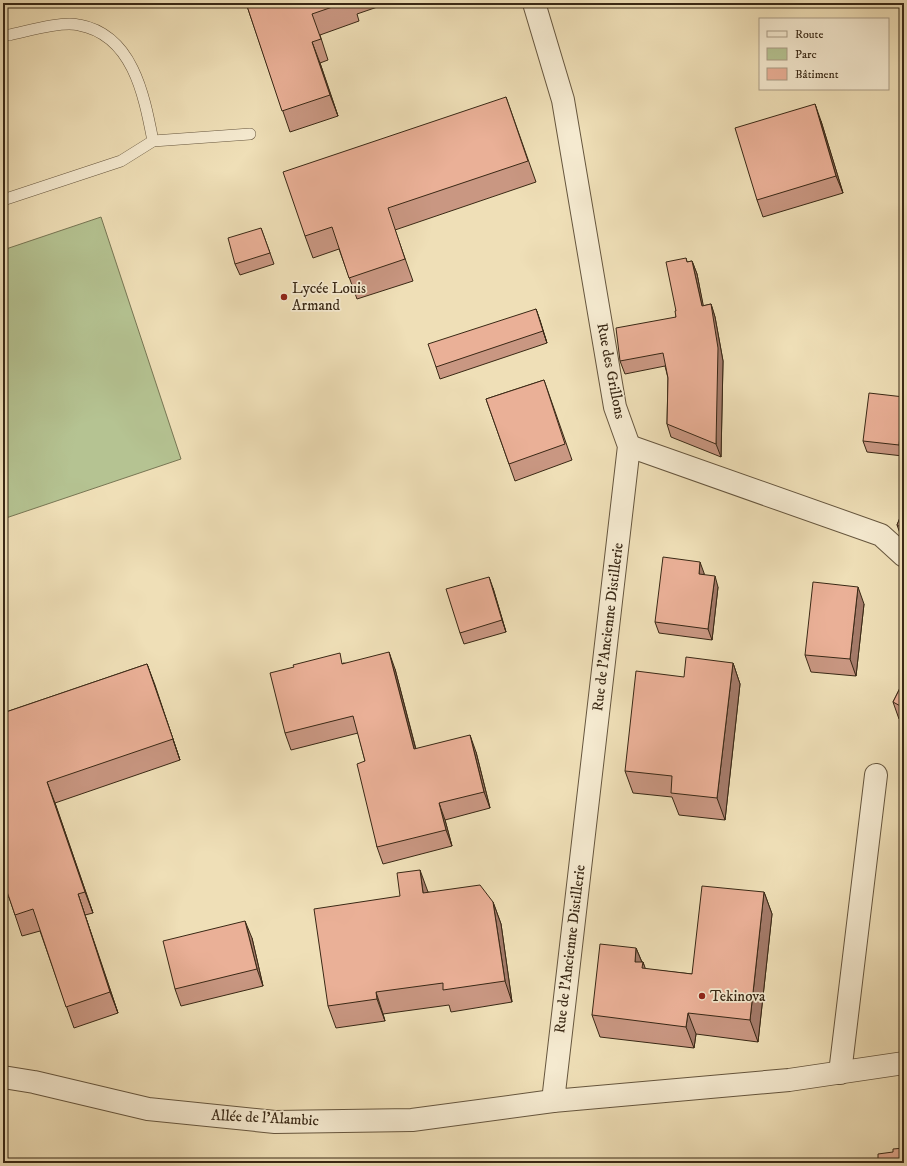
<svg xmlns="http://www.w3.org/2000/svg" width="907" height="1166" font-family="'IM FELL DW Pica',serif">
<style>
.green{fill:#b5c392;stroke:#777654}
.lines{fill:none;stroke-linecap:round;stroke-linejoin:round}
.lane-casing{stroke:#66563e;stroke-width:12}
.street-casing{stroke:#66563e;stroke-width:24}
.lane{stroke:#f5ead0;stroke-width:11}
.street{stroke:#f5ead0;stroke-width:22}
.wall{fill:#c99782;stroke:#392815}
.shaded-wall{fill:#a47b6a;stroke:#392815}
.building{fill:#eab097;stroke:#392815}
.poi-dot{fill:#8f2418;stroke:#f5ead0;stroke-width:1.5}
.labels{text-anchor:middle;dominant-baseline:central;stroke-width:3.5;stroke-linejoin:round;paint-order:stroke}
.poi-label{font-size:15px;fill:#392815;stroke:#f5ead0;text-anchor:start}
.street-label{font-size:15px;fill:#392815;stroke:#f5ead0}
</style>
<rect width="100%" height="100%" fill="#efdfb7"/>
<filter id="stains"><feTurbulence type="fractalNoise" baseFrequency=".005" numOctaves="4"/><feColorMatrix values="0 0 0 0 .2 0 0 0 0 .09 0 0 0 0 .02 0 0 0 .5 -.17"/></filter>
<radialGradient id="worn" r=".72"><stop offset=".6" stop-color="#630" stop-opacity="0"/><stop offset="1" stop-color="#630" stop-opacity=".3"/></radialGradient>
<polygon class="green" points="101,217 181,459 3,519 3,250"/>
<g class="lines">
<g class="lane-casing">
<g id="lane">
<path d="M9 35C28 31 61 21 79 25 133 35 144 95 153 141"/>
<polyline points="3,200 121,161 153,141 250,134"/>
</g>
</g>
<g class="street-casing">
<g id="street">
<polyline points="534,3 563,100 615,407 629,446 553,1101 789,1080 904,1063"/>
<polyline points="629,446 881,535 904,556"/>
<polyline points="840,1073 876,775"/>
<polyline points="3,1077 34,1082 148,1109 275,1122 412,1120 553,1101"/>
</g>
</g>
<use href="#lane" class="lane"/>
<use href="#street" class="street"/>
</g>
<g class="wall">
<polygon points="246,3 389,3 357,14 359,21 320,35 328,60 320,63 338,116 290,132"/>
<polygon points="506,97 536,182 395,230 413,281 357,299 339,249 313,258 305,236"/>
<polygon points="821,121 843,193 763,217 757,200"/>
<polygon points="261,228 274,264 240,275 235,264"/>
<polygon points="686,258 687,262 692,261 697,274 703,306 711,304 715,317 723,361 721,457 671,437 667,424 668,378 665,366 625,374 620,361 676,317 676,311"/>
<polygon points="536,309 547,343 440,379 436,367"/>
<polygon points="544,380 572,460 515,481 486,399"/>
<polygon points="904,397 903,456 867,452 863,441"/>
<polygon points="904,508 904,538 901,536 897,525"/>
<polygon points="704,573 704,575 718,587 712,640 659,633 655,622"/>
<polygon points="493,588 506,632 464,644 460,633"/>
<polygon points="864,604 856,676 811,672 805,655"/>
<polygon points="343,663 395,669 416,749 476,752 490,808 445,820 452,846 383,864 377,847 365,761 358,733 291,750 285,733"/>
<polygon points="733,663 740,684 725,820 679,815 672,797 633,793 625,771"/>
<polygon points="147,664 180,760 55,803 93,913 85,915 118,1013 74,1028 40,931 22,936 9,897 3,899 3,713"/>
<polygon points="904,680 904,722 899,719 893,702"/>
<polygon points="428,892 493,902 501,924 512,1002 451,1012 449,1005 383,1014 385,1021 336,1028 328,1006"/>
<polygon points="764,892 772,914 758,1042 696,1034 694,1048 600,1037 592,1015 636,948 642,962 643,962 645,969 692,974"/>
<polygon points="252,938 263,986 181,1006 175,989"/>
</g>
<g class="shaded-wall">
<polygon points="312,42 320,63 338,116 330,95"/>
<polygon points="815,104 821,121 843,193 836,176"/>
<polygon points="692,261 697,274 706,319 702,306"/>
<polygon points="711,304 715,317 723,361 721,457 716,444"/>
<polygon points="536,309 540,320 547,343 543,331"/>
<polygon points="904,399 904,448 903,456 899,445"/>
<polygon points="700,562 704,573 703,585 699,574"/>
<polygon points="715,576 718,587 712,640 708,629"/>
<polygon points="489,577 493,588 506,632 502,620"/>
<polygon points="858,587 864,604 856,676 850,659"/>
<polygon points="389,652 395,669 420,766 414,749"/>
<polygon points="733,663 740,684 725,820 717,798"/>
<polygon points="147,664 155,685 180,760 173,739"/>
<polygon points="470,735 476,752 490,808 484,792"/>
<polygon points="47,782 55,803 93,913 85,892"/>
<polygon points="439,803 445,820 452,846 446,830"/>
<polygon points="420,870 428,892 431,915 423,893"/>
<polygon points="764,892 772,914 758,1042 750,1020"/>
<polygon points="78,894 85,915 118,1013 110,992"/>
<polygon points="493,902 501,924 512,1002 505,981"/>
<polygon points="245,921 252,938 263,986 257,969"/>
<polygon points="636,948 643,965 643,962 651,984 635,962"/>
<polygon points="376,992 383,1014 385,1021 377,999"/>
<polygon points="688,1013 696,1034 694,1048 686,1027"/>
</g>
<g class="building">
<polygon points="246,3 344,3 312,14 321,39 312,42 330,95 282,111"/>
<polygon points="506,97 528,161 388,208 405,259 349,278 332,227 305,236 283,172"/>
<polygon points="815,104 836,176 757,200 735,128"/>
<polygon points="261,228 270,253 235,264 228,238"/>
<polygon points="686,258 687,262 692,261 702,306 711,304 718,348 716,444 667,424 668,378 663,353 620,361 616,328 676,317 675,311 676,311 666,262"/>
<polygon points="536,309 543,331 436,367 428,344"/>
<polygon points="544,380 565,444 509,464 486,399"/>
<polygon points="869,393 904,397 899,445 863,441"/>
<polygon points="904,508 904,529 897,525"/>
<polygon points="663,557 700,562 699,574 715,576 708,629 655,622"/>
<polygon points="489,577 502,620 460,633 446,589"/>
<polygon points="813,582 858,587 850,659 805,655"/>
<polygon points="389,652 414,749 470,735 484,792 439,803 446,830 377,847 357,764 365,761 353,716 285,733 270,673 294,667 293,665 340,653 342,664"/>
<polygon points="686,657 733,663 717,798 671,793 672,776 625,771 636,671 684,677"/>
<polygon points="147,664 173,739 47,782 85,892 78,894 110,992 66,1007 33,909 15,915 3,880 3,713"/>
<polygon points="904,680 904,708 893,702"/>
<polygon points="420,870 423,893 480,885 493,902 505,981 443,990 443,983 376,992 377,999 328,1006 314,909 400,896 397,873"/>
<polygon points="702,886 764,892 750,1020 688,1013 686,1027 592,1015 600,944 636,948 635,962 643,962 642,968 692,974"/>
<polygon points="245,921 257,969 175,989 163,941"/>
<polygon points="904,1148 904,1163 878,1163 878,1154 893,1152 893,1149"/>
</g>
<g class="poi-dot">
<circle cx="284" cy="297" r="4"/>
<circle cx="702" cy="996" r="4"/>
</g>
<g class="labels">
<g class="poi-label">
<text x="292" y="288">Lycée Louis<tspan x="292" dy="17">Armand</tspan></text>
<text x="710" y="996">Tekinova</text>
</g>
<g class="street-label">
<text transform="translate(611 371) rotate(79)">Rue des Grillons</text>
<text transform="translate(608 627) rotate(-83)">Rue de l'Ancienne Distillerie</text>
<text transform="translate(570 949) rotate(-83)">Rue de l'Ancienne Distillerie</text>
<text transform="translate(265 1118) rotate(3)">Allée de l'Alambic</text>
</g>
</g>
<rect width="907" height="1166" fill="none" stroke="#efdfb7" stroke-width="16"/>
<rect x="4" y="4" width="899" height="1158" fill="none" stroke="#392815" stroke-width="2"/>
<rect x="8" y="8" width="891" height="1150" fill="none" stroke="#392815"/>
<rect x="759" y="18" width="130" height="72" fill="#f5ead0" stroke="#aa9c85"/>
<rect x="767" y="31" width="20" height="6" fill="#f5ead0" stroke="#aa9c85"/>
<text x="795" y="38" font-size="12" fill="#392815">Route</text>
<rect x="767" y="48" width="20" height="12" fill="#b5c392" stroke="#aa9c85"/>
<text x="795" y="58" font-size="12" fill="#392815">Parc</text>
<rect x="767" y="68" width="20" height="12" fill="#eab097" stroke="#aa9c85"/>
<text x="795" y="78" font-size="12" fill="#392815">Bâtiment</text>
<rect width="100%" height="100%" filter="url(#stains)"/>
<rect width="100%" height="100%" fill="url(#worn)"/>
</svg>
